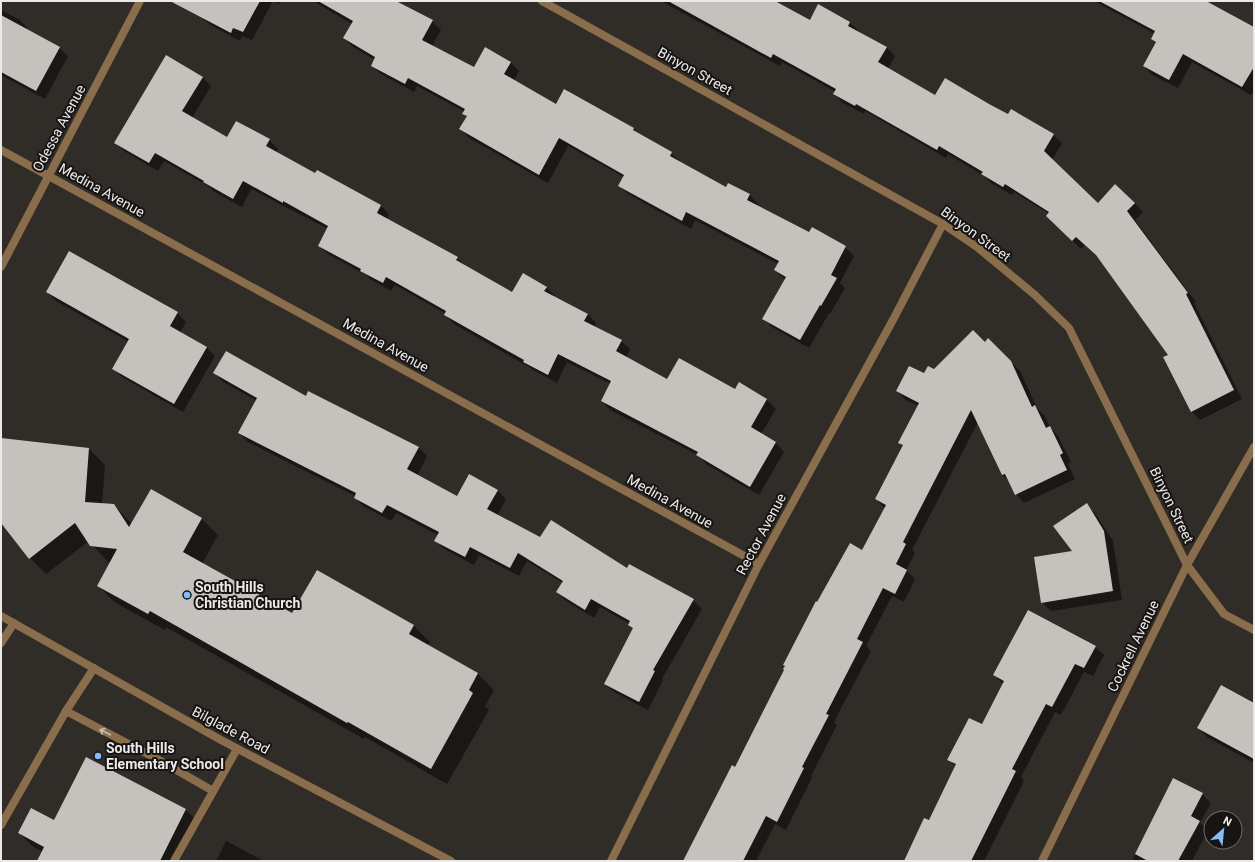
<svg xmlns="http://www.w3.org/2000/svg" width="1255" height="862" font-family="Roboto,sans-serif">
<style>
.shadow{fill:#0007}
.building{fill:#c5c1bc}
.lines{fill:none;stroke-linecap:round;stroke-linejoin:round}
.service{stroke:#8a6d4a;stroke-width:8}
.minor{stroke:#8a6d4a;stroke-width:8}
.tertiary{stroke:#8a6d4a;stroke-width:8}
.oneway{stroke:#cabeb1}
.poi-dot{fill:#82bcfa;stroke:#171514;stroke-width:1.5}
.labels{text-anchor:middle;dominant-baseline:central;stroke-width:4;stroke-linejoin:round;paint-order:stroke}
.street-label{font-size:14px;fill:#eceae8;stroke:#171514}
.poi-label{font-size:14px;font-weight:bold;fill:#eceae8;stroke:#171514;text-anchor:start}
</style>
<rect width="100%" height="100%" fill="#302d29"/>
<g class="shadow">
<polygon points="208,1 273,1 252,40 242,36 240,41 209,24 200,16"/>
<polygon points="274,1 281,1 279,4"/>
<polygon points="313,1 395,1 432,21 441,30 432,46 474,69 511,63 519,71 514,81 557,105 565,91 634,129 640,135 671,153 680,161 679,163 726,188 729,184 750,195 758,204 757,206 810,234 845,247 854,256 840,283 845,288 830,314 829,313 809,348 772,327 763,318 785,280 775,270 778,264 695,220 691,229 628,194 619,186 624,177 568,146 548,183 469,138 460,129 467,117 464,113 465,112 417,86 414,92 381,74 372,66 375,60 353,47 344,38 352,24"/>
<polygon points="661,1 773,1 810,21 819,6 850,23 859,31 858,32 886,47 895,56 888,69 935,96 989,105 1053,135 1062,143 1052,160 1098,204 1135,203 1143,212 1135,220 1196,302 1194,303 1242,399 1200,420 1191,411 1170,355 1098,257 1085,245 1081,249 1047,216 1049,214 1014,192 1012,195 991,183 984,176 948,154 946,158 865,111 864,114 843,103 834,94 836,92 782,62 780,66"/>
<polygon points="1094,1 1207,1 1213,6 1254,28 1254,91 1251,95 1192,62 1178,88 1152,75 1144,66 1156,43 1152,39 1155,34"/>
<polygon points="1,10 20,20 28,29 27,30 59,48 68,56 45,99 1,75"/>
<polygon points="202,77 211,86 192,118 228,139 269,140 278,149 276,153 315,175 317,171 381,206 389,214 387,219 457,258 466,266 513,293 546,287 555,296 554,297 588,314 596,323 594,327 621,341 630,349 626,358 668,380 735,390 739,384 767,400 776,409 761,434 776,443 784,452 759,495 706,464 698,455 610,410 602,401 611,384 567,362 557,383 533,370 529,367 454,324 445,315 446,314 395,285 391,291 370,279 366,275 328,254 319,246 328,229 251,189 242,207 213,191 208,186 164,161 158,171 124,151 116,143"/>
<polygon points="47,292 177,313 186,322 180,333 207,348 215,356 183,412 122,377 113,368 129,342 56,301"/>
<polygon points="988,339 1020,371 1037,408 1044,415 1050,427 1058,436 1071,462 1068,464 1075,479 1024,503 1016,494 1010,482 1002,475 978,422 912,550 915,553 906,570 915,579 904,602 892,596 866,646 871,651 834,722 837,725 811,776 812,778 786,830 775,824 756,861 684,861 735,768 818,603 863,551 885,509 876,499 903,447 899,442 918,406 906,400 897,391 924,374 985,343"/>
<polygon points="215,373 306,398 418,447 427,456 417,476 458,498 497,490 506,499 497,516 540,538 628,569 693,600 702,609 662,679 663,680 648,710 614,692 605,684 634,629 630,624 600,607 594,618 566,601 557,592 563,583 527,561 519,576 479,555 474,565 444,549 435,541 438,535 396,513 391,521 363,506 355,497 355,496 248,442 239,433 257,401 223,382"/>
<polygon points="1,439 89,449 105,465 102,504 114,505 132,524 152,491 202,519 218,535 202,564 292,615 317,571 414,626 430,642 428,646 478,674 494,690 485,706 489,710 447,784 365,737 364,739 166,627 165,630 114,602 98,585 111,562 108,562 89,541 46,574 30,558 1,521"/>
<polygon points="1086,505 1095,513 1113,541 1122,600 1051,611 1042,602 1074,551"/>
<polygon points="1095,647 1104,655 1093,676 1084,672 1061,715 1055,712 1021,777 1024,781 984,861 905,861 930,822 956,767 949,759 982,726 1003,684 994,675"/>
<polygon points="1254,704 1254,763 1207,737 1198,728"/>
<polygon points="87,758 186,810 199,823 179,861 38,861 43,852 32,846 19,833 54,822"/>
<polygon points="1173,779 1202,794 1211,803 1200,823 1208,830 1192,861 1132,861"/>
<polygon points="226,841 264,861 216,861"/>
</g>
<g class="building">
<polygon points="170,1 260,1 243,32 233,28 231,33"/>
<polygon points="318,1 396,1 433,20 422,40 474,67 485,47 511,62 504,74 556,104 564,89 634,128 633,130 672,152 670,156 726,187 728,183 750,194 747,200 809,232 812,227 846,246 831,275 837,278 821,306 820,305 800,340 762,319 786,277 774,270 779,261 686,212 682,221 618,186 624,175 559,138 539,175 459,129 467,116 462,114 465,109 408,78 405,84 371,66 375,57 343,38 353,21"/>
<polygon points="668,1 775,1 810,20 818,4 850,22 848,26 887,47 878,62 935,95 945,78 989,104 1008,114 1011,109 1054,134 1044,151 1098,203 1115,184 1135,203 1127,211 1188,293 1186,294 1234,390 1191,412 1163,357 1168,355 1096,255 1076,237 1072,241 1046,216 1049,212 1005,184 1003,187 981,174 983,172 939,146 937,150 856,104 855,106 833,94 836,89 773,54 771,58"/>
<polygon points="1099,1 1206,1 1254,27 1254,67 1242,87 1183,54 1169,80 1143,66 1156,42 1151,39 1155,31"/>
<polygon points="1,15 60,47 36,91 1,72"/>
<polygon points="166,55 203,77 182,111 227,137 236,121 270,139 266,146 315,173 317,170 381,205 377,213 458,257 456,260 512,292 523,273 547,287 544,291 588,314 584,321 622,340 616,351 667,379 679,358 735,389 739,382 767,399 751,427 776,442 750,487 696,455 698,452 601,401 611,381 558,354 548,375 523,362 524,360 444,315 446,311 386,277 383,283 360,271 361,269 318,246 328,226 283,201 283,203 243,181 233,199 203,182 204,181 155,153 149,163 114,143"/>
<polygon points="69,251 178,312 170,326 207,347 174,404 112,369 129,339 46,292"/>
<polygon points="973,330 985,342 988,338 1011,361 1032,407 1035,405 1046,428 1050,426 1063,453 1060,455 1067,470 1015,495 1005,474 1002,475 971,410 903,542 906,544 896,564 907,570 895,594 883,588 857,639 863,642 826,714 829,715 802,767 804,768 777,822 766,816 743,861 683,861 732,765 735,767 784,670 783,669 785,666 783,665 816,601 817,602 850,543 862,550 886,505 875,499 903,445 898,443 919,403 896,391 909,366 924,373 928,366 934,369"/>
<polygon points="226,351 306,396 308,391 419,447 407,469 457,496 469,474 498,490 487,509 540,537 551,520 627,568 629,564 694,599 653,670 655,671 639,702 604,684 633,628 628,625 630,621 591,599 585,610 556,592 563,581 518,553 510,568 470,547 465,557 434,541 439,532 387,505 382,513 354,498 356,493 238,433 257,398 213,373"/>
<polygon points="1,438 89,448 85,502 114,504 129,527 151,489 202,518 183,552 292,613 317,570 414,625 409,634 478,673 469,690 473,693 431,769 348,722 347,723 150,611 148,614 97,586 117,549 90,546 75,523 29,559 1,523"/>
<polygon points="1087,503 1104,531 1113,591 1041,603 1034,557 1072,551 1053,526"/>
<polygon points="1028,610 1096,646 1084,668 1075,664 1052,707 1046,704 1012,769 1016,771 971,861 904,861 924,818 929,820 956,764 947,760 969,718 982,724 1004,681 993,675"/>
<polygon points="1221,685 1254,703 1254,759 1197,728"/>
<polygon points="86,757 186,809 160,861 37,861 44,847 18,833 31,808 54,820"/>
<polygon points="1173,778 1203,793 1191,816 1200,821 1178,861 1148,861 1135,854"/>
</g>
<g class="lines">
<g class="service">
<polyline points="1,643 14,623"/>
<polyline points="66,711 159,760 213,791"/>
<polyline points="1,825 66,711 94,668"/>
<polyline points="174,861 237,749"/>
</g>
<g class="minor">
<polyline points="542,1 943,224 977,247 1035,295 1069,328 1187,565 1224,614 1254,630"/>
<polyline points="1,150 759,564"/>
<polyline points="1,267 140,1"/>
<polyline points="611,861 759,564 894,318 943,224"/>
<polyline points="1042,861 1187,565 1254,447"/>
</g>
<polyline class="tertiary" points="1,616 221,740 451,861"/>
</g>
<defs><path id="oneway-shaft" d="M-6 0H5M1.5-3L5.5 0L1.5 3" fill="none" stroke-width="1.6" stroke-linecap="round" stroke-linejoin="round"/></defs>
<use class="oneway" href="#oneway-shaft" transform="translate(105 732) rotate(-152)"/>
<g class="poi-dot">
<circle cx="187" cy="595" r="4"/>
<circle cx="98" cy="756" r="4"/>
</g>
<g class="labels">
<g class="street-label">
<text transform="translate(695 71) rotate(29)">Binyon Street</text>
<text transform="translate(59 128) rotate(-62)">Odessa Avenue</text>
<text transform="translate(102 190) rotate(29)">Medina Avenue</text>
<text transform="translate(976 234) rotate(36)">Binyon Street</text>
<text transform="translate(386 345) rotate(29)">Medina Avenue</text>
<text transform="translate(670 501) rotate(29)">Medina Avenue</text>
<text transform="translate(1172 505) rotate(64)">Binyon Street</text>
<text transform="translate(761 534) rotate(-62)">Rector Avenue</text>
<text transform="translate(1133 646) rotate(-64)">Cockrell Avenue</text>
<text transform="translate(231 730) rotate(28)">Bilglade Road</text>
</g>
<g class="poi-label">
<text x="195" y="587">South Hills<tspan x="195" dy="16">Christian Church</tspan></text>
<text x="106" y="748">South Hills<tspan x="106" dy="16">Elementary School</tspan></text>
</g>
</g>
<rect width="1255" height="862" fill="none" stroke="#eceae8" stroke-width="4"/>
<g transform="translate(1223 830) rotate(27)"><circle r="19" fill="#171514" stroke="#6c6a69"/>
<path d="M0-3L7 15L0 10L-7 15Z" fill="#82bcfa"/>
<text y="-6" font-size="11" font-weight="bold" text-anchor="middle" fill="#eceae8">N</text>
</g>
</svg>
